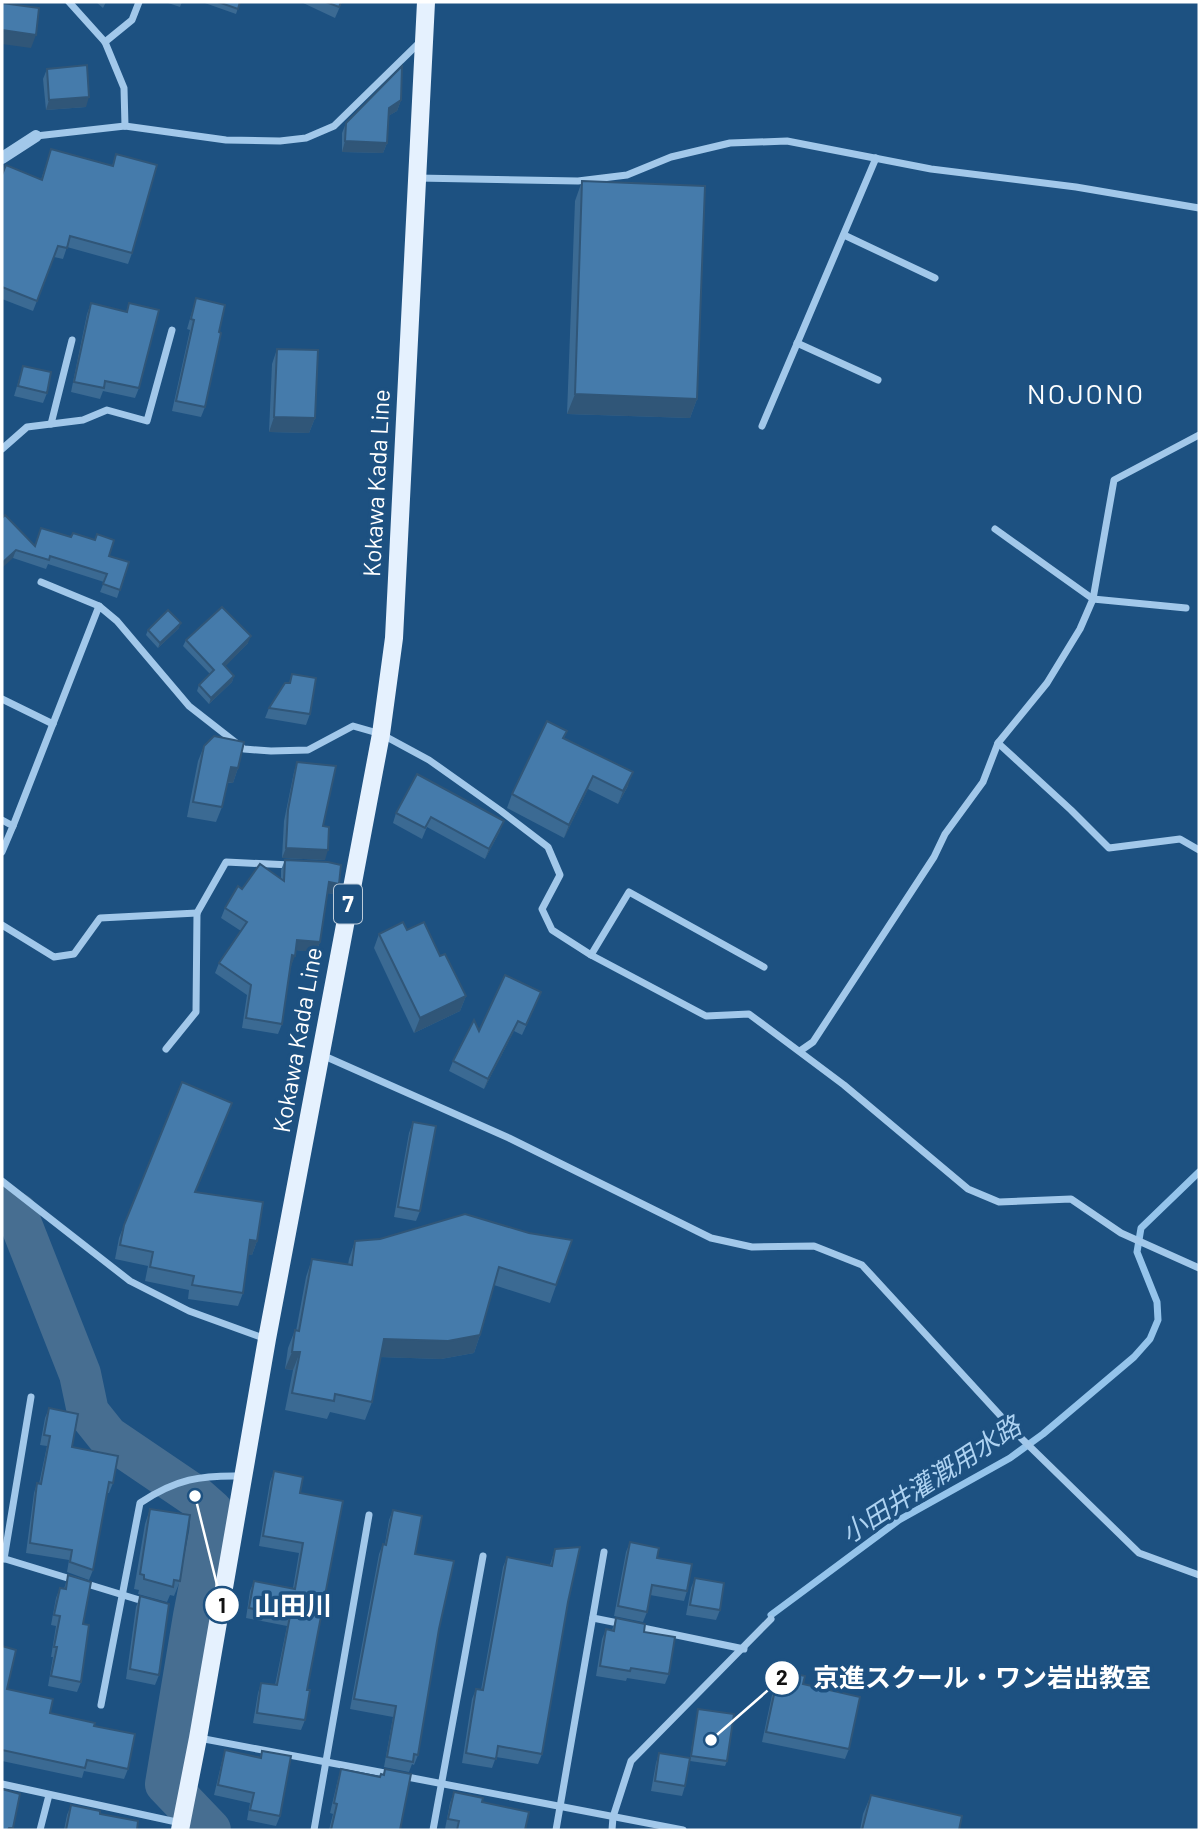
<svg xmlns="http://www.w3.org/2000/svg" width="1201" height="1832" font-family="Barlow,'Noto Sans JP',sans-serif">
<style>
.lines{fill:none;stroke-linecap:round;stroke-linejoin:round}
.stream{stroke:#95c4eb;stroke-width:7}
.river{stroke:#476e91;stroke-width:42}
.minor{stroke:#a2c8ea;stroke-width:7}
.tertiary{stroke:#a2c8ea;stroke-width:12}
.primary{stroke:#e5f1fe;stroke-width:18}
.wall{fill:#3b6a93}
.shaded-wall{fill:#305678}
.building{fill:#457bab;stroke:#305678;stroke-width:2}
.labels{text-anchor:middle;stroke-width:7;stroke-linejoin:round;paint-order:stroke}
.shield{fill:#1d5181;stroke:#bbcbd9;stroke-width:2}
.shield-label{font-size:23px;font-weight:bold;fill:#fff}
.street-label{font-size:24px;fill:#fff;stroke:#1d5181}
.water-label{font-size:26px;font-style:italic;fill:#add2f1;stroke:#1d5181}
.quarter-label{font-size:28px;letter-spacing:2px;fill:#fff;stroke:#1d5181}
.leader{fill:none;stroke:#fff;stroke-width:2.5}
.callout-dot{fill:#fff;stroke:#1d5181;stroke-width:2.5}
.mark-label{font-size:21px;text-anchor:middle;font-weight:bold;fill:#111}
.callout-label{font-size:26px;text-anchor:middle;font-weight:bold;fill:#fff;stroke:#1d5181;stroke-width:7;stroke-linejoin:round;paint-order:stroke}
</style>
<rect width="100%" height="100%" fill="#1d5181"/>
<g class="lines">
<!-- stream -->
<polyline class="stream" points="771,1615 899,1520 1010,1458 1043,1434 1134,1357 1150,1339 1158,1320 1157,1302 1137,1252 1141,1228 1199,1172"/>
<!-- river -->
<polyline class="river" points="2,1205 17,1214 80,1374 88,1412 108,1437 195,1496 212,1511 210,1533 194,1616 166,1784 210,1830"/>
<!-- minor -->
<g class="minor">
<polyline points="69,2 105,42 124,88 125,126"/>
<polyline points="105,42 132,20 139,2"/>
<polyline points="36,136 125,126 226,140 280,141 306,138 334,126 421,41"/>
<polyline points="417,178 578,181 627,175 671,157 730,143 787,141 931,169 1076,187 1199,208"/>
<polyline points="844,235 935,278"/>
<polyline points="797,343 878,380"/>
<polyline points="51,424 72,340"/>
<polyline points="762,426 876,158"/>
<polyline points="2,449 27,427 83,420 107,410 147,421 172,330"/>
<polyline points="995,529 1093,599 1186,608"/>
<polyline points="41,582 99,606"/>
<polyline points="2,699 53,724"/>
<polyline points="998,743 1071,810 1109,848 1180,839 1199,850"/>
<polyline points="2,820 13,826 2,852"/>
<polyline points="13,826 99,606 117,621 189,706 244,749 271,751 308,750 353,726 381,734 429,760 501,811 548,847 560,875 542,909 552,930 591,955 706,1016 749,1014 844,1085 968,1189 999,1202 1071,1199 1121,1233 1199,1268"/>
<polyline points="2,925 54,957 74,954 100,918 197,913"/>
<polyline points="591,955 629,892 764,967"/>
<polyline points="166,1049 196,1012 197,913 226,862 291,865"/>
<polyline points="800,1051 813,1042 934,857 945,834 983,782 998,743 1047,683 1080,629 1093,599 1114,480 1199,435"/>
<polyline points="322,1055 509,1138 711,1238 752,1247 814,1246 862,1265 1020,1437 1139,1553 1199,1575"/>
<polyline points="2,1181 130,1281 189,1311 266,1339"/>
<polyline points="2,1558 146,1602"/>
<polyline points="4,1559 31,1397"/>
<polyline points="593,1618 623,1624"/>
<polyline points="638,1627 744,1649"/>
<path d="M101,1705L140,1503C176,1479 200,1475 243,1476"/>
<polyline points="199,1738 390,1774"/>
<polyline points="402,1776 683,1830"/>
<polyline points="2,1784 181,1823"/>
<polyline points="40,1830 49,1795"/>
<polyline points="314,1830 369,1515"/>
<polyline points="433,1830 483,1556"/>
<polyline points="556,1830 604,1552"/>
<polyline points="612,1830 613,1817 631,1761 771,1619"/>
</g>
<!-- tertiary -->
<polyline class="tertiary" points="2,158 36,136"/>
<!-- primary -->
<polyline class="primary" points="180,1830 198,1738 267,1339 381,734 394,638 426,2"/>
</g>
<!-- wall -->
<g class="wall">
<polygon points="96,2 106,2 103,8"/>
<polygon points="165,2 182,2 180,7"/>
<polygon points="202,2 240,2 236,14"/>
<polygon points="301,2 342,2 335,18"/>
<polygon points="47,69 86,107 46,110 43,79"/>
<polygon points="401,100 397,111 388,116 387,143 383,153 342,152 342,133 346,123"/>
<polygon points="51,149 112,166 116,154 132,253 128,264 67,247 63,259 54,257 33,311 2,299 2,175 41,180"/>
<polygon points="582,181 697,399 690,418 567,414 575,201"/>
<polygon points="196,298 219,332 205,407 201,417 172,411 190,330 187,329"/>
<polygon points="91,303 126,312 129,303 139,388 135,398 103,391 100,399 71,392 87,314"/>
<polygon points="277,349 315,418 309,433 269,432 272,364"/>
<polygon points="23,366 47,393 43,403 14,396"/>
<polygon points="2,518 35,546 109,556 129,562 117,598 100,592 104,582 48,564 46,569 13,558"/>
<polygon points="179,628 158,648 146,635 148,630"/>
<polygon points="186,640 248,643 225,666 234,676 232,682 209,704 197,691 199,685 210,674 183,646"/>
<polygon points="292,674 310,714 306,725 265,718 269,708 289,683"/>
<polygon points="567,731 564,738 628,786 618,804 588,789 564,838 507,808 512,794"/>
<polygon points="204,746 238,768 233,783 227,783 222,807 216,822 187,817 198,761"/>
<polygon points="297,762 323,826 325,860 282,858 284,821 294,772"/>
<polygon points="417,774 500,831 485,859 427,827 422,839 393,823 396,813"/>
<polygon points="285,860 335,894 327,893 320,942 316,952 296,950 291,966 290,965 282,1024 278,1034 242,1028 247,995 215,973 219,963 241,931 221,918 225,908 242,889 281,879 281,870"/>
<polygon points="407,930 440,956 466,996 460,1011 414,1033 374,948 379,934"/>
<polygon points="537,1002 522,1035 514,1031 484,1089 449,1071 453,1061 479,1031"/>
<polygon points="232,1103 195,1193 257,1241 252,1255 248,1254 243,1293 238,1306 188,1299 189,1290 145,1281 148,1266 115,1259 119,1238 124,1225"/>
<polygon points="413,1122 420,1211 416,1221 394,1217 409,1133"/>
<polygon points="529,1233 572,1240 550,1303 494,1285 480,1335 474,1353 441,1359 380,1357 372,1402 365,1420 330,1412 327,1419 285,1410 293,1370 285,1369 288,1348 295,1330 296,1331 306,1277 312,1259 348,1265 349,1259 355,1241"/>
<polygon points="49,1408 72,1447 113,1483 109,1493 107,1493 93,1570 89,1580 67,1572 69,1560 26,1553 34,1493 37,1483 39,1484 47,1446 40,1445 45,1418"/>
<polygon points="274,1471 300,1493 307,1690 305,1720 301,1730 253,1723 258,1693 261,1683 275,1685 287,1626 246,1618 250,1591 254,1581 293,1588 299,1553 259,1546 270,1482"/>
<polygon points="150,1509 180,1581 174,1596 170,1595 167,1602 138,1594 139,1590 134,1589 145,1524"/>
<polygon points="393,1510 415,1554 439,1629 418,1755 414,1765 412,1764 409,1772 384,1767 393,1717 350,1709 379,1554 383,1544 385,1544 389,1520"/>
<polygon points="630,1542 657,1558 687,1591 684,1601 650,1595 647,1612 643,1622 614,1616 626,1552"/>
<polygon points="555,1549 568,1602 542,1754 538,1764 496,1757 492,1768 462,1763 472,1699 476,1689 481,1690 503,1567 507,1557 550,1565"/>
<polygon points="68,1575 83,1624 81,1682 77,1692 48,1686 53,1657 51,1657 56,1626 51,1625 56,1598 60,1588 64,1589"/>
<polygon points="695,1578 720,1610 716,1620 686,1615 691,1588"/>
<polygon points="140,1596 159,1675 155,1685 126,1679 136,1607"/>
<polygon points="616,1618 644,1632 669,1674 665,1684 627,1678 626,1681 596,1676 602,1639 606,1629 612,1630"/>
<polygon points="2,1646 7,1689 50,1713 94,1726 128,1769 124,1779 84,1771 82,1778 2,1761"/>
<polygon points="779,1671 803,1684 849,1749 845,1759 762,1742 775,1681"/>
<polygon points="698,1709 727,1761 725,1766 690,1761 685,1786 682,1796 651,1791 656,1763 659,1753 690,1758 697,1714"/>
<polygon points="225,1750 260,1757 262,1751 280,1816 276,1826 247,1820 250,1803 214,1795 222,1761"/>
<polygon points="341,1769 380,1777 383,1774 385,1769 400,1830 329,1830 333,1814 330,1813 338,1779"/>
<polygon points="454,1792 482,1802 525,1830 451,1830 445,1829 450,1803"/>
<polygon points="871,1795 959,1830 860,1830 863,1814"/>
<polygon points="71,1805 100,1814 137,1830 64,1830 67,1815"/>
</g>
<!-- shaded-wall -->
<g class="shaded-wall">
<polygon points="2,30 36,35 31,48 2,44"/>
<polygon points="89,97 86,107 46,110 49,100"/>
<polygon points="401,100 397,111 385,118 389,108"/>
<polygon points="345,141 387,143 383,153 342,152"/>
<polygon points="575,394 697,399 690,418 567,414"/>
<polygon points="274,417 315,418 309,433 269,432"/>
<polygon points="16,550 13,558 2,568 2,563"/>
<polygon points="181,623 179,628 158,648 160,643"/>
<polygon points="251,636 248,643 221,671 223,664"/>
<polygon points="234,676 232,682 209,704 211,698"/>
<polygon points="231,767 238,768 233,783 225,782"/>
<polygon points="633,772 628,786 618,804 623,791"/>
<polygon points="593,776 588,789 564,838 569,825"/>
<polygon points="504,821 500,831 485,859 489,849"/>
<polygon points="286,848 328,850 325,860 282,858"/>
<polygon points="329,882 339,884 335,894 325,893"/>
<polygon points="297,940 320,942 316,952 293,950"/>
<polygon points="292,955 295,956 291,966 288,965"/>
<polygon points="466,996 460,1011 414,1033 420,1018"/>
<polygon points="518,1021 514,1031 484,1089 488,1079"/>
<polygon points="250,1240 257,1241 252,1255 246,1254"/>
<polygon points="480,1335 474,1353 441,1359 377,1357 384,1339"/>
<polygon points="292,1352 300,1352 293,1370 285,1369"/>
</g>
<!-- building -->
<g class="building">
<polygon points="218,2 240,2 238,9"/>
<polygon points="326,2 341,2 339,7"/>
<polygon points="2,3 39,8 36,35 2,30"/>
<polygon points="87,65 89,97 49,100 47,69"/>
<polygon points="402,66 401,100 389,108 387,143 345,141 346,123"/>
<polygon points="51,149 113,166 116,154 157,165 132,253 70,236 67,248 58,246 37,301 2,287 2,175 6,165 42,180"/>
<polygon points="582,181 705,186 697,399 575,394"/>
<polygon points="196,298 225,305 219,332 221,333 205,407 176,401 194,320 191,319"/>
<polygon points="91,303 127,312 129,303 159,310 139,388 105,381 104,388 74,382"/>
<polygon points="277,349 318,350 315,418 274,417"/>
<polygon points="23,366 51,372 47,393 18,386"/>
<polygon points="5,515 35,546 41,528 71,537 73,533 95,540 97,534 114,540 109,556 129,562 120,590 103,584 107,574 50,556 49,560 16,550 2,563 2,518"/>
<polygon points="222,607 251,636 223,664 234,676 211,698 199,685 214,670 186,640"/>
<polygon points="168,610 181,623 160,643 148,630"/>
<polygon points="292,674 316,678 310,714 269,708 285,683 290,683"/>
<polygon points="547,721 567,731 563,738 633,772 623,791 593,776 569,825 512,794"/>
<polygon points="214,736 244,742 238,768 231,767 222,807 193,802 204,746"/>
<polygon points="297,762 336,766 323,826 329,827 328,850 286,848 288,810"/>
<polygon points="417,774 504,821 489,849 431,817 425,828 396,813"/>
<polygon points="285,860 328,862 341,865 339,884 329,882 320,942 297,940 295,956 292,955 282,1024 246,1018 251,985 219,963 247,922 225,908 238,886 242,889 260,864 284,881"/>
<polygon points="403,922 407,930 424,922 440,956 445,954 466,996 420,1018 379,934"/>
<polygon points="505,975 541,992 526,1025 518,1021 488,1079 453,1061 474,1020 479,1031"/>
<polygon points="182,1082 232,1103 195,1192 263,1202 257,1241 250,1240 243,1293 192,1285 194,1276 150,1267 153,1252 120,1245 124,1225"/>
<polygon points="413,1122 436,1126 420,1211 398,1207"/>
<polygon points="465,1214 529,1233 572,1240 556,1285 499,1267 480,1335 448,1341 384,1339 372,1402 335,1394 334,1401 292,1393 300,1352 292,1352 295,1330 299,1331 312,1259 352,1265 355,1241 380,1239"/>
<polygon points="49,1408 78,1414 72,1447 118,1456 113,1483 109,1482 93,1570 70,1562 72,1550 30,1543 37,1483 41,1484 50,1436 44,1435"/>
<polygon points="274,1471 303,1477 300,1493 343,1501 307,1690 310,1690 305,1720 257,1713 261,1683 277,1685 290,1616 249,1608 254,1581 295,1589 303,1543 263,1536"/>
<polygon points="150,1509 190,1515 180,1581 174,1580 173,1587 144,1579 144,1575 140,1574"/>
<polygon points="393,1510 422,1516 415,1554 454,1561 439,1629 418,1755 414,1754 413,1762 387,1757 396,1706 354,1699 383,1544 386,1545"/>
<polygon points="630,1542 659,1548 657,1558 692,1564 687,1591 652,1585 647,1612 618,1606"/>
<polygon points="580,1547 568,1602 542,1754 498,1746 496,1759 466,1753 476,1689 483,1690 507,1557 552,1566 555,1549"/>
<polygon points="68,1575 91,1582 83,1624 89,1625 81,1682 51,1676 57,1647 54,1647 60,1616 54,1615 60,1588 66,1589"/>
<polygon points="695,1578 724,1583 720,1610 690,1605"/>
<polygon points="140,1596 169,1604 159,1675 130,1669"/>
<polygon points="616,1618 645,1624 644,1632 675,1637 669,1674 631,1668 630,1671 600,1666 606,1629 614,1631"/>
<polygon points="2,1646 16,1650 7,1689 53,1699 50,1713 95,1723 94,1726 135,1734 128,1769 87,1760 85,1768 2,1750"/>
<polygon points="779,1671 805,1676 803,1684 860,1697 849,1749 766,1732"/>
<polygon points="698,1709 734,1714 727,1761 691,1756"/>
<polygon points="225,1750 261,1758 262,1751 291,1756 280,1816 250,1810 254,1793 218,1785"/>
<polygon points="659,1753 690,1758 685,1786 655,1781"/>
<polygon points="341,1769 380,1777 381,1774 384,1775 385,1769 411,1774 400,1830 331,1830 337,1804 334,1803"/>
<polygon points="2,1789 20,1794 13,1828 9,1828 8,1830 2,1830"/>
<polygon points="454,1792 483,1798 482,1802 529,1812 525,1830 457,1830 459,1821 448,1819"/>
<polygon points="871,1795 962,1816 959,1830 862,1830"/>
<polygon points="71,1805 100,1811 100,1814 138,1821 137,1830 66,1830"/>
</g>
<g class="labels">
<!-- shield labels -->
<rect class="shield" x="334" y="884.5" width="28" height="39" rx="5"/>
<g class="shield-label">
<text x="348" y="912">7</text>
</g>
<!-- street labels -->
<g class="street-label">
<text transform="translate(377 483) rotate(-87)" y="8">Kokawa Kada Line</text>
<text transform="translate(298 1040) rotate(-80)" y="8">Kokawa Kada Line</text>
</g>
<!-- water labels -->
<g class="water-label">
<text transform="translate(931 1480) rotate(-33)" y="9">小田井灌漑用水路</text>
</g>
<!-- quarter labels -->
<g class="quarter-label">
<text x="1086" y="404">NOJONO</text>
</g>
</g>
<!-- callouts -->
<path class="leader" d="M195 1496L222 1605M711 1740L782 1678"/>
<g class="callout-dot">
<circle cx="195" cy="1496" r="7"/>
<circle cx="711" cy="1740" r="7"/>
<circle cx="222" cy="1605" r="18"/>
<circle cx="782" cy="1678" r="18"/>
</g>
<g class="mark-label">
<text x="222" y="1613">1</text>
<text x="782" y="1685">2</text>
</g>
<g class="callout-label">
<text x="293" y="1615">山田川</text>
<text x="982" y="1687">京進スクール・ワン岩出教室</text>
</g>
<!-- border -->
<rect width="1201" height="1832" fill="none" stroke="#ffffff" stroke-width="7"/>
</svg>
